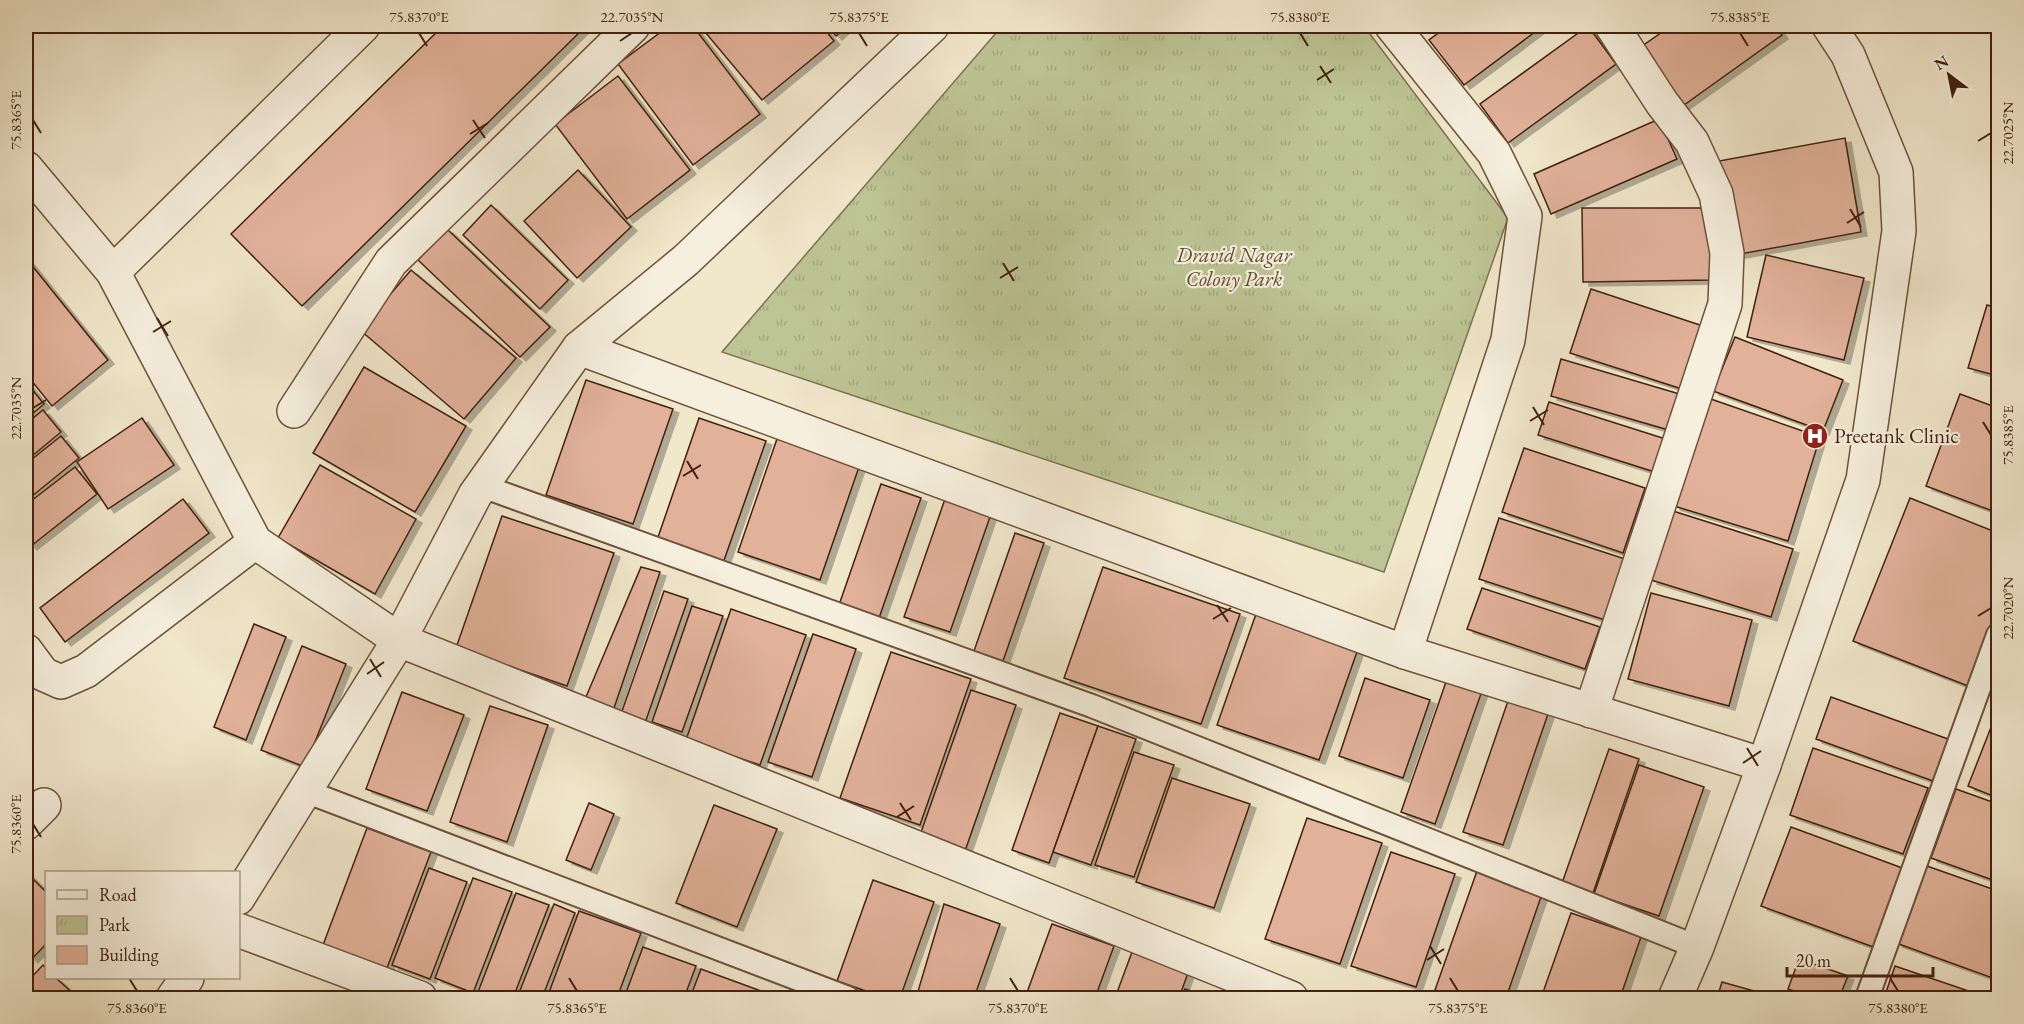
<svg xmlns="http://www.w3.org/2000/svg" width="2024" height="1024" font-family="'EB Garamond',serif">
<style>
.park{fill:url(#park-tufts);stroke:#7f7252;stroke-width:1.5}
.building{fill:#e1b19a;stroke:#41210f;stroke-width:1.5;filter:url(#shadow)}
.lines{fill:none;stroke-linecap:round;stroke-linejoin:round}
.lane-casing{stroke:#6d523e;stroke-width:26}
.street-casing{stroke:#6d523e;stroke-width:36}
.lane{stroke:#f6efdd;stroke-width:22}
.street{stroke:#f6efdd;stroke-width:33}
.ticks{fill:none;stroke:#41210f;stroke-width:2}
.labels{text-anchor:middle;stroke-width:4.5;stroke-linejoin:round;paint-order:stroke}
.park-label{font-size:21px;font-style:italic;fill:#604a30;stroke:#f6efdd}
.poi-label{font-size:21px;fill:#41210f;stroke:#f6efdd;text-anchor:start}
.neatline{fill:none;stroke:#41210f;stroke-width:2}
.ticks-label{font-size:15px;text-anchor:middle;fill:#41210f}
</style>
<defs>
<pattern id="park-tufts" width="24" height="20" patternUnits="userSpaceOnUse" patternTransform="scale(1.5)"><rect width="24" height="20" fill="#bdc495"/><path d="M3 7l-1-3M5 7V3M7 7l1-3M15 17l-1-3M17 17v-4M19 17l1-3" fill="none" stroke="#a4a87f"/></pattern>
<filter id="shadow"><feDropShadow dx="6" dy="4" stdDeviation="0" flood-color="#0004"/></filter>
</defs>
<rect width="100%" height="100%" fill="#f1e7cb"/>
<filter id="stains"><feTurbulence type="fractalNoise" baseFrequency=".00333" numOctaves="4"/><feColorMatrix values="0 0 0 0 .2 0 0 0 0 .09 0 0 0 0 .02 0 0 0 .5 -.17"/></filter>
<radialGradient id="worn" r=".72"><stop offset=".6" stop-color="#630" stop-opacity="0"/><stop offset="1" stop-color="#630" stop-opacity=".3"/></radialGradient>
<!-- park -->
<polygon class="park" points="1002,26 1364,26 1508,218 1384,572 722,352"/>
<!-- building -->
<g class="building">
<polygon points="443,26 586,26 302,306 231,234"/>
<polygon points="669,26 693,26 760,114 693,165 618,64"/>
<polygon points="700,26 822,26 834,41 762,100"/>
<polygon points="827,26 847,26 836,36"/>
<polygon points="1448,26 1543,26 1464,85 1429,40"/>
<polygon points="1588,26 1616,64 1508,143 1480,104"/>
<polygon points="1671,26 1776,26 1782,35 1677,110 1635,51"/>
<polygon points="618,76 690,170 627,219 555,124"/>
<polygon points="1659,119 1677,159 1551,214 1534,174"/>
<polygon points="1845,138 1861,232 1735,255 1719,161"/>
<polygon points="578,170 631,227 577,278 524,221"/>
<polygon points="491,205 568,280 540,309 463,235"/>
<polygon points="1582,208 1713,208 1713,280 1583,282"/>
<polygon points="447,229 550,327 520,357 418,260"/>
<polygon points="1766,255 1864,278 1844,360 1747,337"/>
<polygon points="26,258 108,360 52,406 26,374"/>
<polygon points="411,270 516,358 464,419 360,330"/>
<polygon points="1591,289 1706,327 1685,390 1570,353"/>
<polygon points="1987,305 1998,308 1998,376 1968,368"/>
<polygon points="1735,337 1843,380 1823,431 1713,391"/>
<polygon points="1561,359 1683,395 1672,431 1551,396"/>
<polygon points="364,367 466,426 415,512 313,453"/>
<polygon points="586,380 673,409 633,524 546,495"/>
<polygon points="26,382 44,404 26,419"/>
<polygon points="1960,394 1998,408 1998,513 1926,486"/>
<polygon points="1708,398 1820,437 1788,541 1674,506"/>
<polygon points="1549,402 1672,441 1661,474 1538,435"/>
<polygon points="43,410 61,432 26,461 26,424"/>
<polygon points="142,418 174,465 108,509 77,462"/>
<polygon points="699,418 766,441 722,566 656,543"/>
<polygon points="61,436 79,458 26,501 26,464"/>
<polygon points="778,436 860,464 820,580 738,552"/>
<polygon points="1524,448 1645,488 1623,553 1502,512"/>
<polygon points="320,465 416,519 375,594 278,538"/>
<polygon points="75,467 97,494 31,546 26,539 26,505"/>
<polygon points="881,484 921,498 879,618 839,605"/>
<polygon points="1910,498 1998,533 1998,609 1968,686 1853,641"/>
<polygon points="183,499 209,533 65,642 40,608"/>
<polygon points="945,499 991,514 950,632 904,617"/>
<polygon points="1673,511 1793,549 1771,617 1651,580"/>
<polygon points="502,516 614,553 567,686 456,648"/>
<polygon points="1499,518 1625,559 1605,620 1479,579"/>
<polygon points="1015,533 1044,543 1003,661 974,651"/>
<polygon points="641,567 660,572 612,714 583,704"/>
<polygon points="1103,567 1240,614 1201,724 1064,678"/>
<polygon points="1482,588 1600,627 1585,669 1467,629"/>
<polygon points="664,591 688,599 645,723 621,714"/>
<polygon points="1651,593 1752,620 1729,706 1628,679"/>
<polygon points="692,606 723,616 682,732 652,722"/>
<polygon points="731,609 806,635 760,765 686,740"/>
<polygon points="1256,614 1358,649 1319,760 1217,725"/>
<polygon points="254,624 286,637 246,740 214,727"/>
<polygon points="813,634 856,649 812,777 768,762"/>
<polygon points="302,646 346,664 305,767 261,750"/>
<polygon points="891,652 971,679 920,825 840,798"/>
<polygon points="1365,678 1430,700 1403,778 1339,756"/>
<polygon points="1447,679 1482,691 1435,824 1401,812"/>
<polygon points="971,690 1016,705 965,851 920,835"/>
<polygon points="402,692 464,715 427,811 366,789"/>
<polygon points="1831,697 1948,739 1933,781 1816,739"/>
<polygon points="1508,701 1548,714 1503,845 1463,832"/>
<polygon points="490,706 548,725 507,842 450,822"/>
<polygon points="1997,712 1998,713 1998,798 1968,786"/>
<polygon points="1060,713 1098,726 1049,863 1012,850"/>
<polygon points="1098,726 1136,739 1091,865 1053,852"/>
<polygon points="1813,748 1928,788 1903,854 1790,815"/>
<polygon points="1609,749 1639,759 1592,896 1561,886"/>
<polygon points="1134,752 1174,765 1134,877 1095,865"/>
<polygon points="1639,765 1704,787 1659,916 1594,894"/>
<polygon points="1172,778 1250,804 1214,908 1136,882"/>
<polygon points="1956,789 1998,804 1998,882 1931,858"/>
<polygon points="589,803 614,814 591,870 566,860"/>
<polygon points="714,805 777,829 737,927 676,903"/>
<polygon points="1307,818 1382,843 1340,964 1265,939"/>
<polygon points="1791,827 1905,869 1876,948 1761,906"/>
<polygon points="367,828 431,852 387,968 323,945"/>
<polygon points="1391,852 1455,874 1416,987 1351,966"/>
<polygon points="1924,865 1998,891 1998,980 1896,943"/>
<polygon points="429,868 467,882 430,979 392,965"/>
<polygon points="1477,871 1542,894 1506,998 1458,998 1435,990"/>
<polygon points="26,872 46,892 46,944 32,959 26,952"/>
<polygon points="473,878 512,892 473,993 435,978"/>
<polygon points="873,880 934,902 900,998 886,998 837,981"/>
<polygon points="516,893 549,905 513,998 494,998 478,992"/>
<polygon points="554,904 575,913 542,998 517,998"/>
<polygon points="944,904 1000,924 974,998 916,998"/>
<polygon points="579,911 641,933 617,998 547,998"/>
<polygon points="1571,913 1641,937 1620,998 1541,998"/>
<polygon points="1052,924 1114,946 1095,998 1025,998"/>
<polygon points="643,947 696,966 684,998 624,998"/>
<polygon points="1132,952 1188,973 1179,998 1115,998"/>
<polygon points="1799,959 1848,976 1839,998 1813,998 1788,989"/>
<polygon points="43,965 46,968 46,978 56,978 78,998 26,998 26,983"/>
<polygon points="1895,966 1989,998 1884,998"/>
<polygon points="701,969 761,991 758,998 690,998"/>
<polygon points="1722,982 1779,998 1717,998"/>
<polygon points="1185,989 1213,998 1182,998"/>
</g>
<g class="lines">
<!-- lane casing -->
<g class="lane-casing">
<g id="lane">
<polyline points="482,486 1092,706 1697,947"/>
<polyline points="305,791 848,998"/>
<polyline points="1867,998 1998,635"/>
</g>
</g>
<!-- street casing -->
<g class="street-casing">
<g id="street">
<polyline points="1392,26 1494,153 1525,216 1508,340 1405,652"/>
<polyline points="26,168 113,272 255,542 399,640 1291,998"/>
<polyline points="113,272 363,26"/>
<polyline points="579,348 1405,652 1764,765"/>
<polyline points="294,411 391,262 633,26"/>
<polyline points="26,651 43,674 61,682 86,671 255,542"/>
<polyline points="1591,711 1725,304 1727,253 1716,194 1692,142 1662,103 1612,26"/>
<polyline points="26,823 44,805"/>
<polyline points="238,898 399,640 475,495 579,348 686,260 932,26"/>
<polyline points="238,930 420,998"/>
<polyline points="173,998 187,978"/>
<polyline points="1675,998 1697,947 1764,765 1863,480 1899,231 1896,172 1848,55 1829,26"/>
</g>
</g>
<!-- lane -->
<use href="#lane" class="lane"/>
<!-- street -->
<use href="#street" class="street"/>
</g>
<!-- ticks -->
<path class="ticks" d="M419,33L427,46M859,33L867,46M1300,33L1308,46M1740,33L1748,46M620,41L632,33M1320,66L1331,83M1317,80L1334,69M33,120L41,133M473,120L485,138M470,134L488,123M1978,141L1991,133M1850,209L1861,227M1847,223L1864,212M1003,263L1014,281M1000,278L1018,267M157,318L168,336M153,332L171,321M1533,407L1544,425M33,408L46,400M1530,421L1548,410M1983,422L1991,435M687,461L698,479M683,476L701,465M1217,605L1228,622M1978,616L1991,608M1213,619L1231,608M370,659L381,677M367,674L384,662M1747,748L1758,766M1743,763L1761,751M900,803L911,820M897,817L914,806M33,824L41,837M1430,946L1441,964M1427,960L1444,949M129,978L137,991M569,978L577,991M1010,978L1018,991M1450,978L1458,991M1890,978L1898,991"/>
<!-- icons -->
<defs>
<g id="hospital-disc" transform="scale(1.35)"><circle r="9.5" fill="#8f2418" stroke="#f6efdd"/><path d="M-5-5h3v3.5h4V-5h3V5h-3V1.5h-4V5h-3Z" fill="#fff"/></g>
</defs>
<g fill-rule="evenodd">
<use href="#hospital-disc" x="1815" y="436"/>
</g>
<g class="labels">
<!-- park labels -->
<g class="park-label">
<text x="1234" y="262">Dravid Nagar<tspan x="1234" dy="24">Colony Park</tspan></text>
</g>
<!-- poi labels -->
<g class="poi-label">
<text x="1834" y="443">Preetank Clinic</text>
</g>
</g>
<!-- margin -->
<rect width="2024" height="1024" fill="none" stroke="#f1e7cb" stroke-width="66"/>
<!-- legend -->
<rect x="45" y="871" width="195" height="108" fill="#f6efdd" stroke="#ae9d8b" stroke-width="1.5"/>
<rect x="57" y="890" width="30" height="9" fill="#f6efdd" stroke="#ae9d8b" stroke-width="1.5"/>
<text x="99" y="901" font-size="18" fill="#41210f">Road</text>
<rect x="57" y="916" width="30" height="18" fill="url(#park-tufts)" stroke="#ae9d8b" stroke-width="1.5"/>
<text x="99" y="931" font-size="18" fill="#41210f">Park</text>
<rect x="57" y="946" width="30" height="18" fill="#e1b19a" stroke="#ae9d8b" stroke-width="1.5"/>
<text x="99" y="961" font-size="18" fill="#41210f">Building</text>
<!-- north arrow -->
<g transform="translate(1949 75) rotate(328)" stroke="#f6efdd" stroke-width="4.5" paint-order="stroke">
<path d="M0-4.5L10 22L0 15L-10 22Z" fill="#41210f"/>
<text y="-9" font-size="16" font-weight="bold" text-anchor="middle" fill="#41210f">N</text>
</g>
<!-- scale -->
<path d="M1787 967v9h146v-9" fill="none" stroke="#41210f" stroke-width="3"/>
<text x="1796" y="967" font-size="18" fill="#41210f" stroke="#f6efdd" stroke-width="4.5" paint-order="stroke">20 m</text>
<rect x="33" y="33" width="1958" height="958" class="neatline"/>
<g class="ticks-label">
<text x="419" y="22">75.8370°E</text>
<text x="632" y="22">22.7035°N</text>
<text x="859" y="22">75.8375°E</text>
<text x="1300" y="22">75.8380°E</text>
<text x="1740" y="22">75.8385°E</text>
<text transform="translate(16 120) rotate(-90)" y="5">75.8365°E</text>
<text transform="translate(2008 133) rotate(-90)" y="5">22.7025°N</text>
<text transform="translate(16 408) rotate(-90)" y="5">22.7035°N</text>
<text transform="translate(2008 435) rotate(-90)" y="5">75.8385°E</text>
<text transform="translate(2008 608) rotate(-90)" y="5">22.7020°N</text>
<text transform="translate(16 824) rotate(-90)" y="5">75.8360°E</text>
<text x="137" y="1013">75.8360°E</text>
<text x="577" y="1013">75.8365°E</text>
<text x="1018" y="1013">75.8370°E</text>
<text x="1458" y="1013">75.8375°E</text>
<text x="1898" y="1013">75.8380°E</text>
</g>
<rect width="100%" height="100%" filter="url(#stains)"/>
<rect width="100%" height="100%" fill="url(#worn)"/>
</svg>
